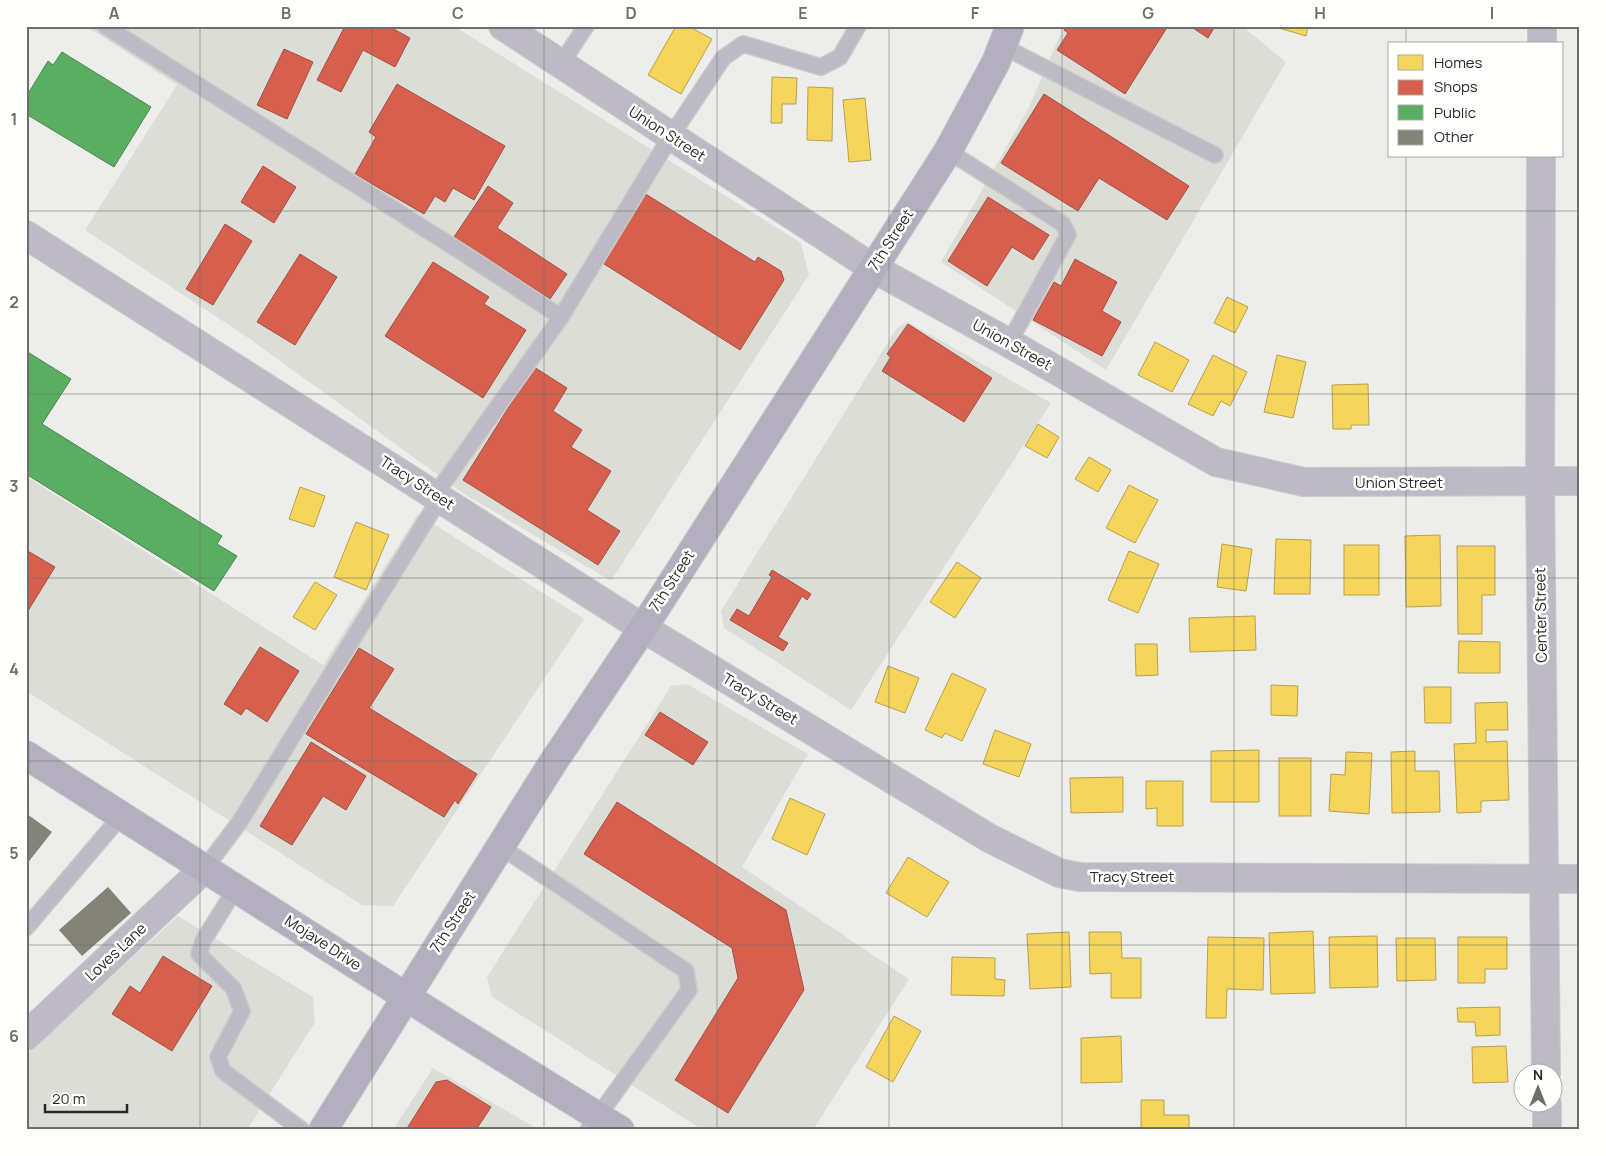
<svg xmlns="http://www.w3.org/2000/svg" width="1606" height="1156" font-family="Manrope,sans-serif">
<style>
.built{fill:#ddddd7}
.homes{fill:#f6d55c;stroke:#b8a14c}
.shops{fill:#d6604d;stroke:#a25042}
.public{fill:#5aae61;stroke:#4b8650}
.building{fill:#838378}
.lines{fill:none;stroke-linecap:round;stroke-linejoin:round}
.lane-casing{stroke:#cacac8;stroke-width:18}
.street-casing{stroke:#cacac8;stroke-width:30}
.secondary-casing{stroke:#cacac8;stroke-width:30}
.lane{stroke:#bdbac6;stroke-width:15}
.street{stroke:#bdbac6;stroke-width:28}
.secondary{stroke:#b3afbf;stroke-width:28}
.grid{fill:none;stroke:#6e6e6c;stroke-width:1;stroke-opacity:0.55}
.labels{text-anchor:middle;stroke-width:5;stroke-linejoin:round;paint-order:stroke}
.street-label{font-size:15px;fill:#292928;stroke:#fffffe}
.neatline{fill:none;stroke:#6e6e6c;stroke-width:2}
.grid-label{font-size:16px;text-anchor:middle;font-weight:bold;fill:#6e6e6c}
</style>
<rect width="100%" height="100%" fill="#ededeb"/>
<!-- built -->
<g class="built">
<polygon points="86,26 454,26 801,243 809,275 611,581 463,493 247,337 85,230 177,85"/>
<polygon points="1064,26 1242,26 1286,62 1106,370 941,262 1029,107"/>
<polygon points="908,322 1051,403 851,710 724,628 721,611 897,328"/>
<polygon points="26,476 323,665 418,514 584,619 393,906 362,905 26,691"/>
<polygon points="687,684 808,754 742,867 909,979 813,1130 703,1130 492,997 487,977 671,686"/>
<polygon points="178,916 313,997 315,1022 247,1130 26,1130 26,1055"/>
<polygon points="433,1068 539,1130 393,1130"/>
</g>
<!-- homes -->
<g class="homes">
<polygon points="676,26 688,26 712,39 681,94 648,75"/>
<polygon points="1272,26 1308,26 1306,36"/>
<polygon points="1425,26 1474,26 1474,28"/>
<polygon points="772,77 797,78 796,104 782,104 782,123 771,123"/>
<polygon points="808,87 833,88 832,141 807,140"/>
<polygon points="865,98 871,160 849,162 843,100"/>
<polygon points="1227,297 1248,307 1235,333 1214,323"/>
<polygon points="1155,342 1189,360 1172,392 1138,375"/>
<polygon points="1213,355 1247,372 1230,406 1221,401 1213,416 1188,404"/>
<polygon points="1277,355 1306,362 1293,418 1264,412"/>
<polygon points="1368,384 1369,425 1351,425 1351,429 1333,429 1332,385"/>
<polygon points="1038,424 1059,437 1047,458 1025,446"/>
<polygon points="1089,457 1111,470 1098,492 1075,479"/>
<polygon points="1129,485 1158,500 1135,543 1106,528"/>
<polygon points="300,487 325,496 314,527 289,519"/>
<polygon points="356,522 389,535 366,590 334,577"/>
<polygon points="1440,535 1441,606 1406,607 1405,536"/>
<polygon points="1276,539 1311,540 1310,594 1274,594"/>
<polygon points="1222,544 1252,549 1246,591 1217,587"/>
<rect x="1344" y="545" width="35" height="50"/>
<polygon points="1457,546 1495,546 1495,595 1482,595 1482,634 1458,634"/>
<polygon points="1129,551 1159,564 1138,613 1108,600"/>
<polygon points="957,562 981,578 955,618 930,602"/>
<polygon points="315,582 337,595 315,630 293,617"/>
<polygon points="1255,616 1256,650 1190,652 1189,618"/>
<polygon points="1459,641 1500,642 1500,673 1458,673"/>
<polygon points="1135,644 1157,644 1158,675 1136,676"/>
<polygon points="888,666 919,678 905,713 875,702"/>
<polygon points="952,673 986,689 962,741 945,733 942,738 925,730"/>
<polygon points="1271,685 1298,686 1297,716 1271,715"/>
<polygon points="1424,687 1451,687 1451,723 1425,723"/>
<polygon points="1507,702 1508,730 1486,730 1486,742 1507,741 1509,800 1481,801 1481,812 1457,813 1454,744 1476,743 1475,703"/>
<polygon points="995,730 1031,744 1019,777 983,764"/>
<polygon points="1259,750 1259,802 1211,802 1211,751"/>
<polygon points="1415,751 1415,771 1439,771 1440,812 1392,813 1391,752"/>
<polygon points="1346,752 1372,753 1369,814 1329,811 1331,774 1345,775"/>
<rect x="1279" y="758" width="32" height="58"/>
<polygon points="1123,777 1123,812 1071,813 1070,778"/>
<polygon points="1146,781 1183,781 1183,826 1157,826 1157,808 1146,809"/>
<polygon points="790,798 825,814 807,855 772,839"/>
<polygon points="908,857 949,882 927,917 886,893"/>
<polygon points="1313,931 1315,993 1271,994 1269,933"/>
<polygon points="1069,932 1071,987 1030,989 1027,934"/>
<polygon points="1089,932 1121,932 1122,958 1141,958 1141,998 1111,998 1111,973 1090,974"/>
<polygon points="1377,936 1378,987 1330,988 1329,937"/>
<polygon points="1208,937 1264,938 1263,990 1227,989 1226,1018 1206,1018"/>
<polygon points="1458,937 1507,937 1507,969 1485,969 1485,983 1458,983"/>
<polygon points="1396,938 1435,938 1436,980 1397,981"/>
<polygon points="952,957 995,958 995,979 1005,980 1004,996 951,995"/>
<polygon points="1500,1007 1500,1035 1476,1036 1475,1022 1458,1022 1457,1008"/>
<polygon points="894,1016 921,1031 893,1082 866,1067"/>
<polygon points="1121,1036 1122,1082 1081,1083 1081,1038"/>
<polygon points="1506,1046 1508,1082 1473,1083 1472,1047"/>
<polygon points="1141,1100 1164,1100 1164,1115 1189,1115 1189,1130 1141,1130"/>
</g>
<!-- shops -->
<g class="shops">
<polygon points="345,26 388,26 410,38 395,67 363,50 341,92 317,80"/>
<polygon points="1066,26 1168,26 1125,94 1057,50 1068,33 1064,30"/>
<polygon points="1190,26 1215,26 1208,38"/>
<polygon points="284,49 313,62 287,119 257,105"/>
<polygon points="397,84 505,146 474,200 453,188 445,202 435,196 424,214 355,174 376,137 369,132"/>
<polygon points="1044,94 1189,186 1167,220 1099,178 1078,211 1001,163"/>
<polygon points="263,166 296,187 274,223 241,202"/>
<polygon points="488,186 513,203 497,228 567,274 550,299 454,237"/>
<polygon points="644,193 755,262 758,257 781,271 784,280 740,350 601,262"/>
<polygon points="988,197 1049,235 1033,260 1012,247 987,286 948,261"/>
<polygon points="225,224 252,241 213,305 186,289"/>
<polygon points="300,254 337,277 295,345 257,322"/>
<polygon points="1075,259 1117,282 1102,311 1121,322 1102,356 1033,320 1054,282 1061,286"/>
<polygon points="433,262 489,297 484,304 526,330 483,398 385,336"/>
<polygon points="908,324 992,378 964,422 882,371 891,357 887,354"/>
<polygon points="534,367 567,388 553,411 582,430 571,447 611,471 587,510 620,531 598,565 463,480"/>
<polygon points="26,550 55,567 26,614"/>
<polygon points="772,570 811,594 807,600 802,596 778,637 788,643 783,651 730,620 737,609 749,616 772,577 769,575"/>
<polygon points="260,647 299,671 267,722 246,708 241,715 224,704"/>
<polygon points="359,648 394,669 369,708 477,774 458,804 455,800 444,817 306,734"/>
<polygon points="660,712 708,742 693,765 645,735"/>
<polygon points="311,742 366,776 346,810 323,796 292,845 260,826"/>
<polygon points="617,802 786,910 804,990 728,1113 675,1080 738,978 732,948 584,854"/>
<polygon points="163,956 212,986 172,1051 112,1014 130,986 140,993"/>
<polygon points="447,1080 491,1107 476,1130 406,1130 436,1082"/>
</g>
<!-- public -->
<g class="public">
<polygon points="62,52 151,107 114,167 26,114 26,97 48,61 53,65"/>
<polygon points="26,351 71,379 42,424 222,536 217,544 237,556 214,591 26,474"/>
</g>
<!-- building -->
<g class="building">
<polygon points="27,814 52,832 26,865 26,815"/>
<polygon points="108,887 131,913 82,956 59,930"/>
</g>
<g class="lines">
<!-- lane casing -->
<g class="lane-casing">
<g id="lane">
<polyline points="105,26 463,253 561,317"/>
<polyline points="1002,46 1215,155"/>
<polyline points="561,64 586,26"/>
<polyline points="948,151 1063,224 1068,235 1009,343"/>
<polyline points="435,495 561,317 671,136 723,58 743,44 821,67 840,57 858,26"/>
<polyline points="501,847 686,971 689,990 588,1130"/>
<polyline points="205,868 239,823 440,498"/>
<polyline points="236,888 203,941 199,954 233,988 242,1011 218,1057 223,1071 302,1130"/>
<polyline points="26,928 122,815"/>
</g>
</g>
<!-- street casing -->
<g class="street-casing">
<g id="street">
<polyline points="503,26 873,268 1009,343 1216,462 1304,482 1580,481"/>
<polyline points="1542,44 1542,26"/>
<polyline points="1541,156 1540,481 1546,1074"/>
<polyline points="26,235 643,628 989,838 1059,873 1080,877 1580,879"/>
<polyline points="26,1036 205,868"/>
<polyline points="1547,1104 1547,1130"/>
</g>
</g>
<!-- secondary casing -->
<g class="secondary-casing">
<g id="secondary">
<polyline points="26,755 452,1026 620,1130"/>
<polyline points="323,1130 552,764 643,628 948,151 996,62 1010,26"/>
</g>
</g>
<!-- lane -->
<use href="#lane" class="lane"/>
<!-- street -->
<use href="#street" class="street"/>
<!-- secondary -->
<use href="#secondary" class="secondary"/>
</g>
<!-- grid -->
<path class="grid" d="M200,26V1130M372,26V1130M544,26V1130M717,26V1130M889,26V1130M1062,26V1130M1234,26V1130M1406,26V44M1406,156V1130M26,211H1580M26,394H1580M26,578H1580M26,761H1580M26,945H1580"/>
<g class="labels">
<!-- street labels -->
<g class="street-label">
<text transform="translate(667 134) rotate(33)" y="5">Union Street</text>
<text transform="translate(891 240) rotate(-57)" y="5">7th Street</text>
<text transform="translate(1012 345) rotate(29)" y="5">Union Street</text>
<text transform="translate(417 483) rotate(33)" y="5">Tracy Street</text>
<text x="1399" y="488">Union Street</text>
<text transform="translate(672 581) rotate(-57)" y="5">7th Street</text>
<text transform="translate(1541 615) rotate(-91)" y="5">Center Street</text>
<text transform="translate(760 699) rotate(31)" y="5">Tracy Street</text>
<text x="1132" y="882">Tracy Street</text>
<text transform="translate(453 922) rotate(-57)" y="5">7th Street</text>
<text transform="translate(323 943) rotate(33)" y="5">Mojave Drive</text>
<text transform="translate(116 952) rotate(-43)" y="5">Loves Lane</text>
</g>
</g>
<!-- border -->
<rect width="1606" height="1156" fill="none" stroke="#fffffe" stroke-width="55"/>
<!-- legend -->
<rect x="1388" y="42" width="175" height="115" fill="#fffffe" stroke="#a9a9a8"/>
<rect x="1398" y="55" width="25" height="15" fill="#f6d55c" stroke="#a9a9a8"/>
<text x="1434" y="68" font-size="15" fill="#292928">Homes</text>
<rect x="1398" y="80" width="25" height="15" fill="#d6604d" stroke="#a9a9a8"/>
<text x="1434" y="92" font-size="15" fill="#292928">Shops</text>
<rect x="1398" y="105" width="25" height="15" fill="#5aae61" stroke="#a9a9a8"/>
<text x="1434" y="118" font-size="15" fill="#292928">Public</text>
<rect x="1398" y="130" width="25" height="15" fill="#838378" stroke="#a9a9a8"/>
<text x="1434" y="142" font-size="15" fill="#292928">Other</text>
<!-- north arrow -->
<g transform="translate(1538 1088)"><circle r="24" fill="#fffffe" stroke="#a9a9a8"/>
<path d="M0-4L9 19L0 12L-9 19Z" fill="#6e6e6c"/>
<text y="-8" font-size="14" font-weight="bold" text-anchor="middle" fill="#292928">N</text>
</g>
<!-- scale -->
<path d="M45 1104v8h82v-8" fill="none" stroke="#292928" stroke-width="2.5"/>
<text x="52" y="1104" font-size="15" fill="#292928" stroke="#fffffe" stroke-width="4" paint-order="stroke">20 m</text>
<rect x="28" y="28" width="1550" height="1100" class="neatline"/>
<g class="grid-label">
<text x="114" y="19">A</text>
<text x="286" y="19">B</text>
<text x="458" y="19">C</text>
<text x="631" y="19">D</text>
<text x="803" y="19">E</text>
<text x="975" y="19">F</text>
<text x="1148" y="19">G</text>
<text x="1320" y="19">H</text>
<text x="1492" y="19">I</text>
<text x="14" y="125">1</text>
<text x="14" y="308">2</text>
<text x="14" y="492">3</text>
<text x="14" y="675">4</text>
<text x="14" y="859">5</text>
<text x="14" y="1042">6</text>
</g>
</svg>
